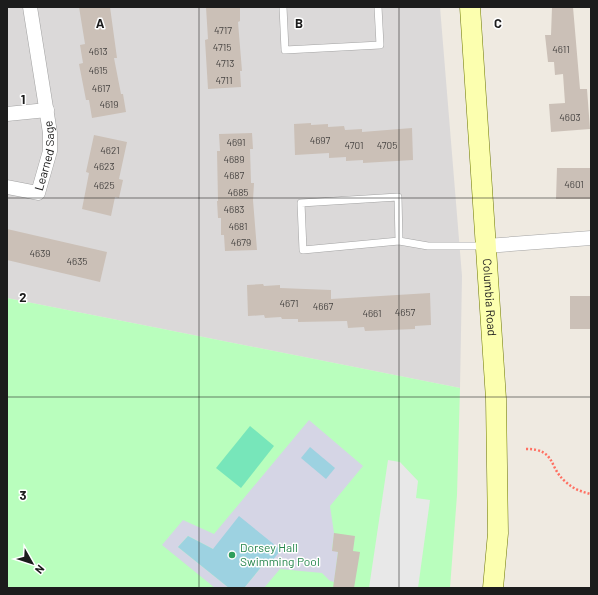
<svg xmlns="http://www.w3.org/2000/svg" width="598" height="595" font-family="Barlow,sans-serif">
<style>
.residential{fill:#dbd9d9}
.park{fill:#b9febd}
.pitch{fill:#77e6ba}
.parking{fill:#e8e8e8}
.plaza{fill:#d5d5e5}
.water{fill:#9dd2e1}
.building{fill:#cbc0b7}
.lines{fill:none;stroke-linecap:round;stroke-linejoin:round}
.lane-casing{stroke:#a3a3a3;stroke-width:8}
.street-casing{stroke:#a3a3a3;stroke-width:15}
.secondary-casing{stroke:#6c7700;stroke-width:21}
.path{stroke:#ff7062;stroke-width:2.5;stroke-dasharray:2 2;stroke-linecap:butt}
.lane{stroke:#fff;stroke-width:7}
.street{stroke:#fff;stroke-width:14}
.secondary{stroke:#fcffaf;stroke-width:20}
.grid{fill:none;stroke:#1c1c1c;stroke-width:1;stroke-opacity:0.55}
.leisure-dot{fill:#2e9e5b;stroke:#fff;stroke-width:1.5}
.labels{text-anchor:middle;stroke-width:3;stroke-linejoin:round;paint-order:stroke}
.number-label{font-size:10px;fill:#484543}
.street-label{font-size:12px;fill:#1c1c1c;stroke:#fff}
.leisure-label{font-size:12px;fill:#27864d;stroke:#fff;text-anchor:start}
.grid-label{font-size:13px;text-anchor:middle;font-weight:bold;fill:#1c1c1c;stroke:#fff;stroke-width:3;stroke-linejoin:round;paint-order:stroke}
</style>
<rect width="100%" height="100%" fill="#efeae1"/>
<!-- residential -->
<polygon class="residential" points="7,7 440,7 462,276 460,388 7,298"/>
<!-- park -->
<polygon class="park" points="7,298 460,388 457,495 450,588 7,588"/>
<!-- pitch -->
<polygon class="pitch" points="250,426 274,446 241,488 216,468"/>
<!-- parking -->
<polygon class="parking" points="388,460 400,462 418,481 416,498 430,500 418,588 369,588"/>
<!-- plaza -->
<polygon class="plaza" points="309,420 363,466 330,506 334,533 332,550 338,552 334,582 330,581 322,573 280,569 264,588 244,588 267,560 281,550 213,549 188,536 178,547 229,588 215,588 162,545 183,520 214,534"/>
<!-- water -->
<g class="water">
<polygon points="310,447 335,468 326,479 301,458"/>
<polygon points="239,516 281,550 271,562 267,560 244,588 229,588 178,547 188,536 213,549"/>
</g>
<!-- building -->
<g class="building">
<polygon points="79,7 110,7 117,58 114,58 121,94 123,94 126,112 92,118 89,100 86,100 79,64 83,63 80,45 85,44"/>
<polygon points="206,7 240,7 240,21 238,22 242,71 240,71 241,87 208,89 205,40 208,39"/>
<polygon points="552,7 573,7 580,89 587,89 590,129 551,132 549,104 565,103 563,74 555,75 554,62 548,62 545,35 551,35"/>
<polygon points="311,123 311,125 328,124 328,127 344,126 345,130 362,129 362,132 412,128 413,160 363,163 363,160 346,161 346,157 329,158 329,153 295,155 294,124"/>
<polygon points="252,133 253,149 250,149 251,183 254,183 253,200 257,250 225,251 224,235 221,235 221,218 218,218 217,201 218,201 217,151 220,151 219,134"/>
<polygon points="94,135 127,142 119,179 123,180 119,198 115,197 111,216 82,209 89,173 86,172"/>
<polygon points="557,168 591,168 591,199 556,199"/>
<polygon points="7,229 107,252 100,282 7,260"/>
<polygon points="263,284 264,286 280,285 280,288 331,290 331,299 430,293 431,325 415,326 415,329 365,331 364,327 348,328 347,321 298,322 298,319 282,319 281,317 265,318 264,315 248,316 247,285"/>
<rect x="570" y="296" width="21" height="33"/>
<polygon points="334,533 355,536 353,551 360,552 354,588 333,588 338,552 332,551"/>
</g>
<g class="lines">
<!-- lane casing -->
<g class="lane-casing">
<g id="lane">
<polyline points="283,7 285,50 380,45 378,7"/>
<polyline points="399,241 303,250 301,203 398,197 399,241 428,246 484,246"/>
</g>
</g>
<!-- street casing -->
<g class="street-casing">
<g id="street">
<polyline points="7,114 47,110"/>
<path id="s1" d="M7,187L38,193L50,151V133L30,7"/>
<polyline points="486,246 591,238"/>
</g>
</g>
<!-- secondary casing -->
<g class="secondary-casing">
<g id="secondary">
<path id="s2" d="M470,7L496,399L498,533L493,588"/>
</g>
</g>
<!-- path -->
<path class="path" d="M526,449C557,449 548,468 566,482C573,489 582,492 591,494"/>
<!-- lane -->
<use href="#lane" class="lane"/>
<!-- street -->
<use href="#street" class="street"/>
<!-- secondary -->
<use href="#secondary" class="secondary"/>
</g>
<!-- grid -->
<path class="grid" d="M199,7V588M399,7V588M7,198H591M7,397H591"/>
<!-- markers -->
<circle class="leisure-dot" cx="232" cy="555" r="4"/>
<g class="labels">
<!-- number labels -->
<g class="number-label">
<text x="223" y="34">4717</text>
<text x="222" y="51">4715</text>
<text x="561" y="53">4611</text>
<text x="98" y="55">4613</text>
<text x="225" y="67">4713</text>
<text x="98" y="74">4615</text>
<text x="224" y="84">4711</text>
<text x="101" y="92">4617</text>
<text x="109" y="108">4619</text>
<text x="570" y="121">4603</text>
<text x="320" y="144">4697</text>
<text x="236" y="146">4691</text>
<text x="354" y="149">4701</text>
<text x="387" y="149">4705</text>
<text x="110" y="154">4621</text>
<text x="234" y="163">4689</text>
<text x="104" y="170">4623</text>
<text x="234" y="179">4687</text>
<text x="574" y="188">4601</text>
<text x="104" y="189">4625</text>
<text x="238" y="196">4685</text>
<text x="234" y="213">4683</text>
<text x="238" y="230">4681</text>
<text x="241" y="246">4679</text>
<text x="40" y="257">4639</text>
<text x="77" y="265">4635</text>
<text x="289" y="307">4671</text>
<text x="323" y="310">4667</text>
<text x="405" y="316">4657</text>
<text x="372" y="317">4661</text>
</g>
<!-- street labels -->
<g class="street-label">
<text dy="4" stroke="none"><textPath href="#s1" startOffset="70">Learned Sage</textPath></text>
<text dy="4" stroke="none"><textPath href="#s2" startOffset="291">Columbia Road</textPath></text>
</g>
<!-- leisure labels -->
<g class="leisure-label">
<text x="240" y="552">Dorsey Hall<tspan x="240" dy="14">Swimming Pool</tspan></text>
</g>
</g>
<g class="grid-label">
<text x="100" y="28">A</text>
<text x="299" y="28">B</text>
<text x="498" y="28">C</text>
<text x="23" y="104">1</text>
<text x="23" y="302">2</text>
<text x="23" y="500">3</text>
</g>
<!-- border -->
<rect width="598" height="595" fill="none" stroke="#1c1c1c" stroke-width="16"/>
<!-- north arrow -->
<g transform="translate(32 563) rotate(129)" stroke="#ffffff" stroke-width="3" paint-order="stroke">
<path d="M0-3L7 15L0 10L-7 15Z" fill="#1c1c1c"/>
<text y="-6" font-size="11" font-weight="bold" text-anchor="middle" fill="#1c1c1c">N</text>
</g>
</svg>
